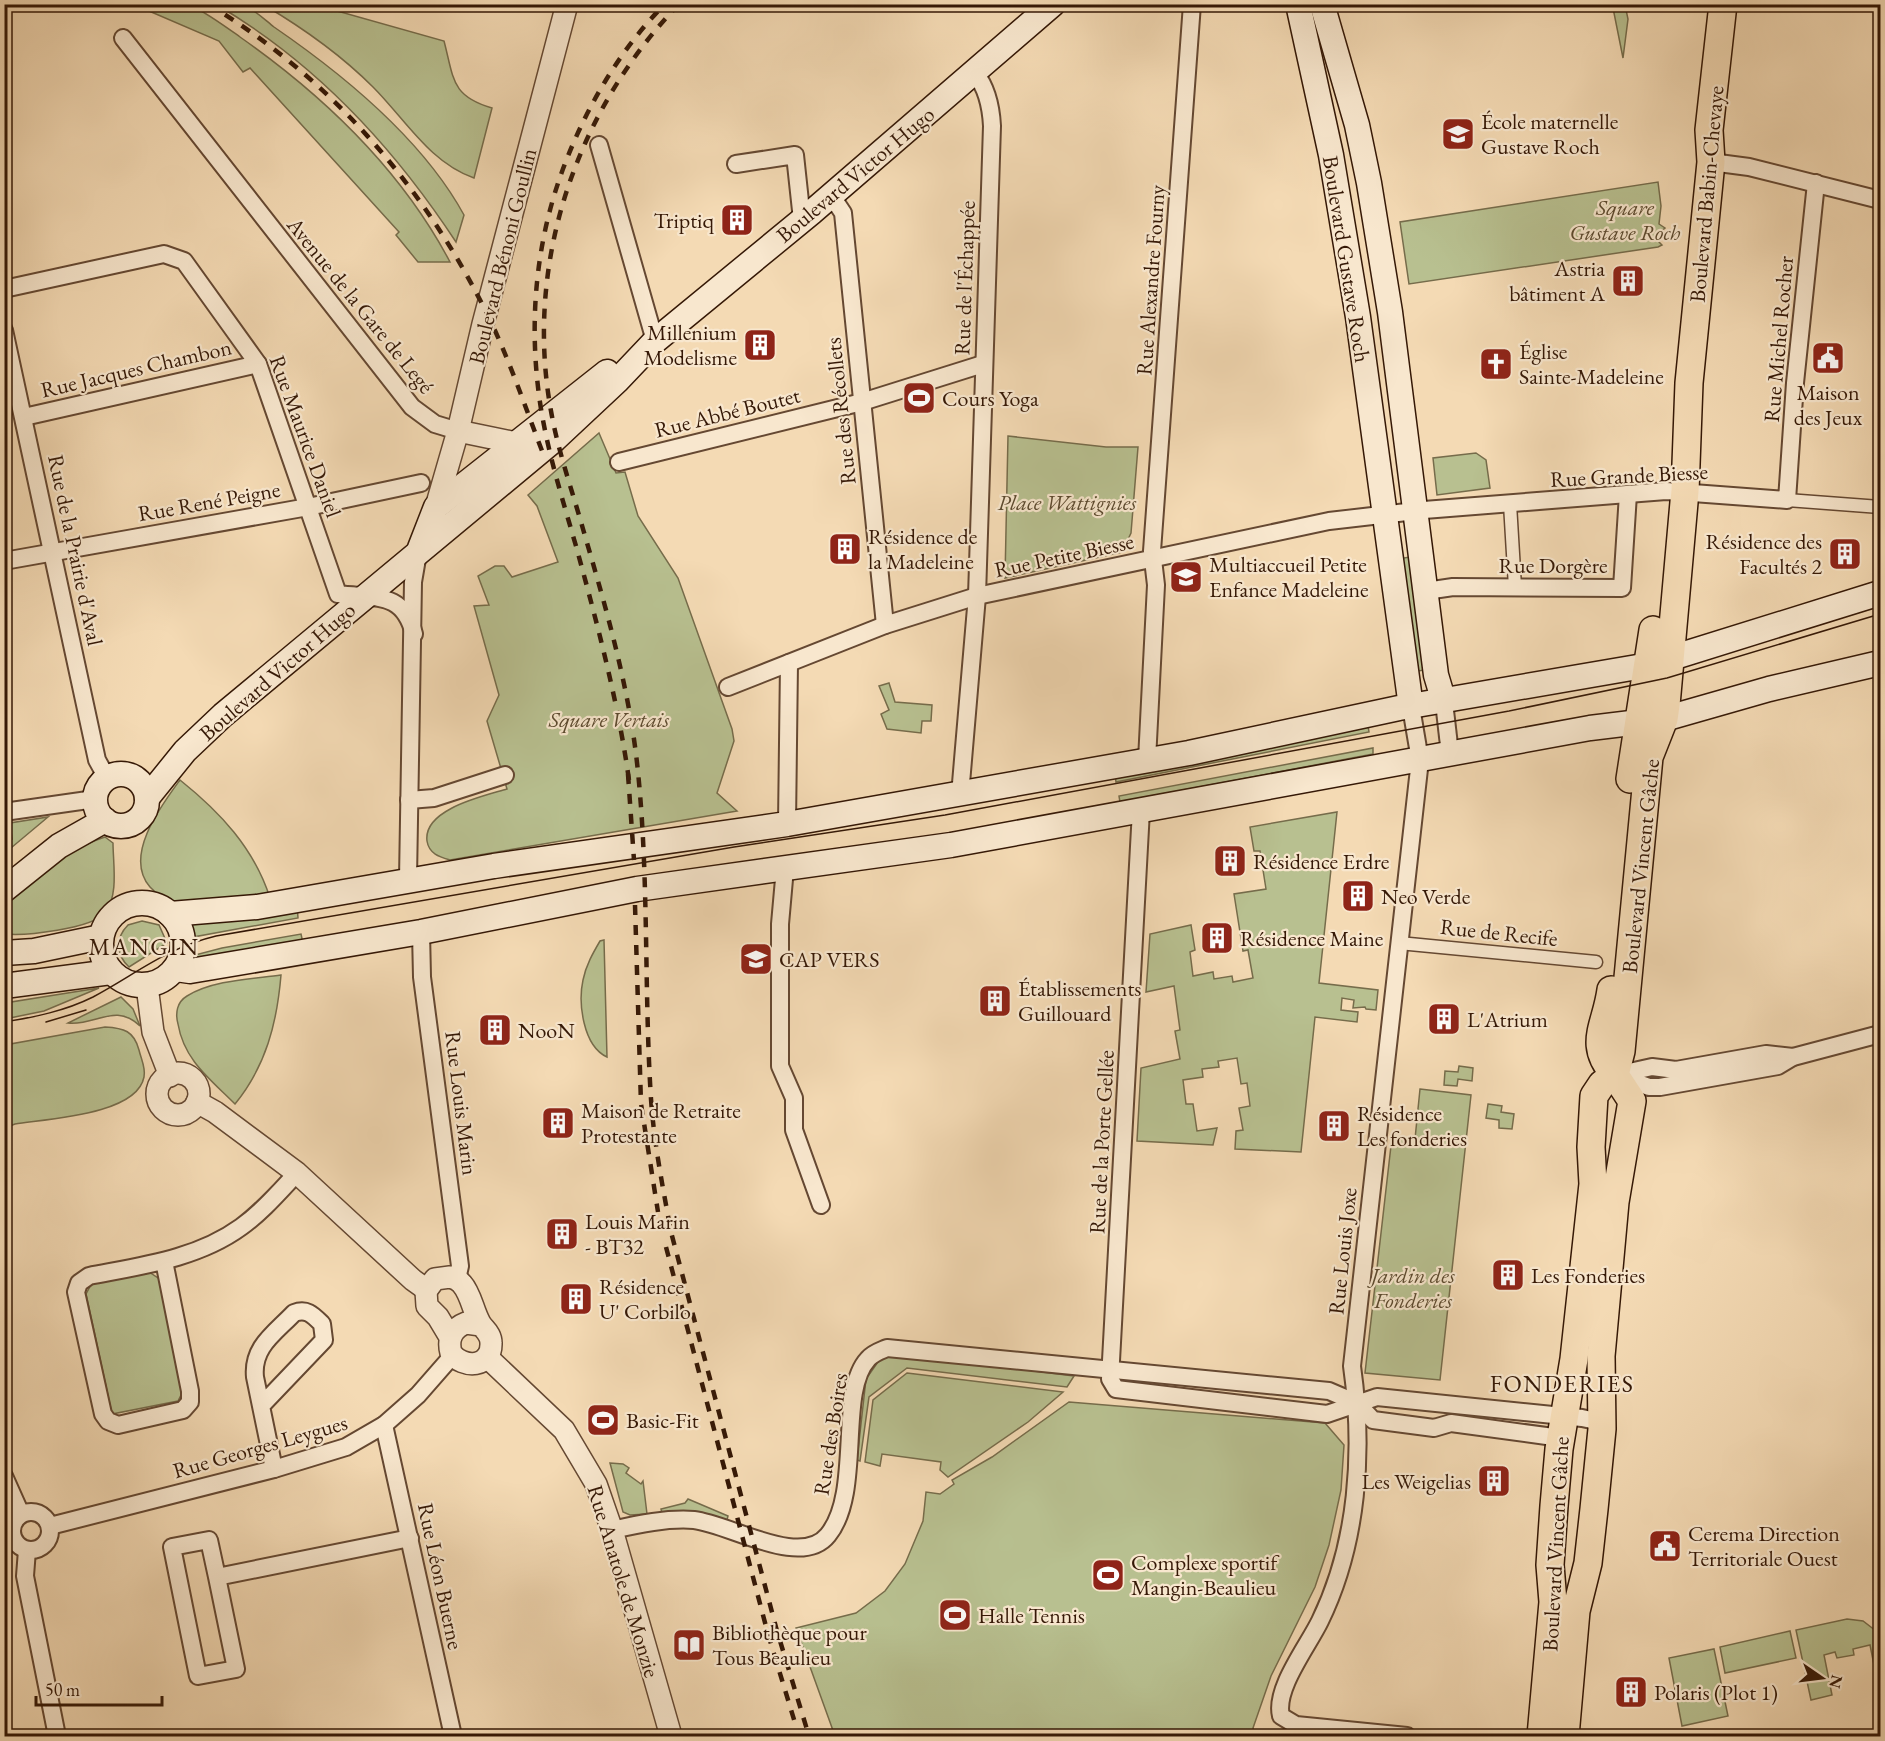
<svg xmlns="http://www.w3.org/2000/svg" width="1885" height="1741" font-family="'EB Garamond',serif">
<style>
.green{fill:#b8c090;stroke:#766c4b;stroke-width:1.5}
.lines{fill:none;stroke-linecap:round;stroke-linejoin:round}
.pedestrian-casing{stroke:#654832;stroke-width:15}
.minor-casing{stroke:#654832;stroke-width:20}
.tertiary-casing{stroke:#654832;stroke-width:24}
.secondary-casing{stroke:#351806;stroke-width:27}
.primary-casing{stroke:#351806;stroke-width:30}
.pedestrian{stroke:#f8e7ce;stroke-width:12}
.minor{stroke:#f8e7ce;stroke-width:16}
.tertiary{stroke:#f8e7ce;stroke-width:21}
.secondary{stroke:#f8e7ce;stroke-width:24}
.primary{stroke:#f4dab4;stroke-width:27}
.tram{stroke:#351806;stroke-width:1.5}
.rail{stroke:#351806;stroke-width:4.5;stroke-dasharray:10 10;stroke-linecap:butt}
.labels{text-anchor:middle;stroke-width:4.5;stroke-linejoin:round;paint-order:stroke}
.poi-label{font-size:22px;fill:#351806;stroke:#f8e7ce;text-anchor:start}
.street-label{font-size:22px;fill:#351806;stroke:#f8e7ce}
.park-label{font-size:22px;font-style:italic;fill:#5c4a2f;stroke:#f8e7ce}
.neighbourhood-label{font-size:24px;letter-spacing:1.5px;fill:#351806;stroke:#f8e7ce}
</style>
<rect width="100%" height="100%" fill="#f4dab4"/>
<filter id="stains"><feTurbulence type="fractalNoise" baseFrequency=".00333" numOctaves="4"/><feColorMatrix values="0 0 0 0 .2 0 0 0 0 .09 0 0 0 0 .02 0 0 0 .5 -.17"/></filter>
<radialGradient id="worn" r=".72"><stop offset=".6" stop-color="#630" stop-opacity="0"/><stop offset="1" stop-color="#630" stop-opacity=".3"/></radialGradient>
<!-- green -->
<g class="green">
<path d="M135,5C151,4 170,1 186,4C201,8 227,28 240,37C324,96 402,171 450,262H418L396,235L399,232L250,68L243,72L219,41Z"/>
<path d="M217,5C224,4 232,3 240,4C251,6 265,20 274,27C344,75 423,140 464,215L456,242C393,146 316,63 217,5Z"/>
<path d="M264,5H316L444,41C454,79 451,96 492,108L474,178C430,163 405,119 373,87C341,55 303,28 264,5Z"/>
<polygon points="1625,5 1628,19 1623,58 1613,8"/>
<polygon points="1658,182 1661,206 1659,224 1665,228 1659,233 1658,241 1662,245 1658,247 1409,284 1400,222"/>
<path d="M599,433L616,473L625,472L638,516L678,578L732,729L734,741L717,793L737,811L450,860C440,857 429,854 427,841C423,809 484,796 507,789L487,721L499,695L474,606L489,605L478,576L495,566H504L512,577L558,562L537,506L528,495Z"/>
<polygon points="1008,436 1106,447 1138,447 1131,533 1122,552 1005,578"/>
<polygon points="1476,453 1486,460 1490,488 1437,495 1433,458"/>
<polygon points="1415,556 1430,669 1413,672 1398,559"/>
<polygon points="889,683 895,702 932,705 931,721 922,721 921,733 887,729 881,714 889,710 879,686"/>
<polygon points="1368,726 1369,732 1116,782 1115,775"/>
<polygon points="1373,748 1373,754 1120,802 1119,796"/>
<path d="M180,780C220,812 254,848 270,898C241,899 207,906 178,902C167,901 158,896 150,887C123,856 161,806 180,780Z"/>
<polygon points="1337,812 1319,983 1378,990 1376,1010 1366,1009 1365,1007 1353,1008 1354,1000 1342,998 1341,1010 1358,1012 1357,1022 1315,1017 1301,1152 1235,1149 1236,1131 1243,1130 1239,1108 1250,1106 1247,1083 1241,1084 1237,1058 1218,1061 1219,1067 1202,1069 1203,1077 1183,1080 1186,1104 1193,1104 1197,1131 1217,1128 1213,1145 1137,1141 1141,1068 1180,1059 1175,1031 1180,1030 1174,986 1146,992 1150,934 1191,925 1195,950 1190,952 1193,976 1213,972 1214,979 1232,976 1233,982 1253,978 1248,950 1243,951 1234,894 1266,889 1260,851 1254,851 1250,827"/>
<polygon points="48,817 5,853 5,840 12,839 10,823"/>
<path d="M105,837L113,843C113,864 119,895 105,913C91,929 25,936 5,934C5,926 2,913 6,906C19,881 79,845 105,837Z"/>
<polygon points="297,905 298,918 193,937 191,923"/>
<path d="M142,921L159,925L167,943L129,967C116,955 115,938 128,925Z"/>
<polygon points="301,934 304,948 196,965 195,955 222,948"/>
<path d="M604,940L607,1057C583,1046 578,1003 583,980C586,965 593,953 600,941Z"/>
<path d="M281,975C277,1023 266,1066 235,1104C210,1079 184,1060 178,1024C175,1013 177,1002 187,996C213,980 252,979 281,975Z"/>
<polygon points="99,988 44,1011 5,1019 5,1003"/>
<path d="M121,997L133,1009L140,1026C115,1002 96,1026 68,1023Z"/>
<path d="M105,1027C124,1028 134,1031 139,1050C141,1059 146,1068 144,1077C137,1115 46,1119 15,1124L5,1128V1045Z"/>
<polygon points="1459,1066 1473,1068 1472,1081 1458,1079 1457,1086 1444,1085 1445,1071 1458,1072"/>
<polygon points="1420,1089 1471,1095 1440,1380 1365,1373 1392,1137 1415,1139"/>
<polygon points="1488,1104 1502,1106 1501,1112 1514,1114 1512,1129 1499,1128 1499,1120 1486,1118"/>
<polygon points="146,1270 161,1280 184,1389 178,1401 112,1414 86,1294 93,1281"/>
<polygon points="897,1354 1074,1376 1067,1387 907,1368 869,1397 860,1461 857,1460 866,1379 880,1359"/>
<polygon points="907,1373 1063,1392 1028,1422 948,1477 940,1470 941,1462 882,1454 880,1466 865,1462 873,1400"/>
<polygon points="1069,1402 1325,1423 1344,1445 1341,1490 1329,1545 1315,1587 1271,1676 1253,1728 1255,1736 835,1736 796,1628 856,1613 885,1591 905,1564 923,1521 926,1492 940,1494 954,1484 952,1480 992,1457"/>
<polygon points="610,1463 623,1464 629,1468 626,1473 641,1484 643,1481 647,1514 630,1515 623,1512"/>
<polygon points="688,1499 728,1516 727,1520 707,1514 662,1513 661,1509 685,1503"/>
<polygon points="1847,1619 1863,1621 1880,1634 1880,1684 1878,1685 1870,1645 1853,1649 1854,1655 1837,1658 1835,1652 1824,1655 1832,1695 1811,1700 1796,1630"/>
<polygon points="1790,1631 1796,1658 1725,1673 1720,1647"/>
<polygon points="1714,1649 1728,1716 1682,1726 1669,1658"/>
</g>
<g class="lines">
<!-- pedestrian casing -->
<g class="pedestrian-casing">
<g id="pedestrian">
<polyline points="1787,500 1880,507"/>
<polyline points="1510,504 1515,587"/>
<polyline points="1399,943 1596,962"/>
</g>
</g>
<!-- minor casing -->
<g class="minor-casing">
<g id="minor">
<polyline points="123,38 412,407 435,424 458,431"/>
<polyline points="599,145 655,341"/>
<polyline points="1711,162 1749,167 1880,200"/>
<polyline points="736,164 795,155 802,220"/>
<polyline points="831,195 843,213 885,625"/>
<path d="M4,289L164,254L184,261L258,364L338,594C374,599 403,590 414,634"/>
<polyline points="4,330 97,760 107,778"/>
<polyline points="24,417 258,364"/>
<polyline points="619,462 862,402 983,364"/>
<polyline points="4,561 308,507 421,483"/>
<polyline points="1426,591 1453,587 1622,588 1628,494"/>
<polyline points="728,687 885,625 977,596 1329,521 1424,510 1666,491 1787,500 1795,383 1816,183"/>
<polyline points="1444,702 1450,754"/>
<polyline points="1147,760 1156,585 1152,551 1192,4"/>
<path d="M960,795L977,596L992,126C991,106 987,88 975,73"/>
<polyline points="409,800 434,798 505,775"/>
<polyline points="1141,810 1110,1379 1116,1389 1327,1414 1377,1397 1582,1418 1601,1422"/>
<polyline points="4,812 95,799"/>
<polyline points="787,824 789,663"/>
<polyline points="785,868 780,924 780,1066 794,1098 794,1130 821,1205"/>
<polyline points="408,879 413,582 418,553"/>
<polyline points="421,932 422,977 460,1266 457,1279"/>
<polyline points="1616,1075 1649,1087 1660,1087 1778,1066 1793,1057 1880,1034"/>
<polyline points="1616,1075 1652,1067 1676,1070 1766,1054 1793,1057"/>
<path d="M164,1261L190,1391V1402L183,1410L118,1425L108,1421L103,1414L76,1292L79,1283L89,1276C140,1266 197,1259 241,1227C262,1212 279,1192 297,1173"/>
<path d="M261,1406L324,1340L322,1324C313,1315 307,1308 294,1313C274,1334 252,1347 255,1377L274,1469"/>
<polyline points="384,1425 453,1736"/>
<polyline points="4,1476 21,1514"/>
<circle cx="31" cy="1531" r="19"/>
<polyline points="50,1526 274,1469 346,1447 384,1425 418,1395 453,1355"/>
<path d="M612,1530C639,1524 667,1518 694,1520C730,1524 801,1569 828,1535C863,1492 837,1392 868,1359C873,1353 880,1351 887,1348L1329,1391L1357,1403L1373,1420L1434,1428L1451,1423L1561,1438"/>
<polyline points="27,1550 25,1576 57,1736"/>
<polyline points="217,1577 236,1669 198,1676 172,1547 209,1540 217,1577 410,1538"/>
<path d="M1407,1736L1296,1725L1281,1716C1274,1689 1308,1646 1320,1621C1358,1543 1364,1451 1352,1366L1420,760L1411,707"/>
</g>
</g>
<!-- tertiary casing -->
<g class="tertiary-casing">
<g id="tertiary">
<polyline points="458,431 516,443"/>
<polyline points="436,507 458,431 483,324 567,4"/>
<polyline points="147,986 153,1032 170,1076"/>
<circle cx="178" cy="1094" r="21"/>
<polyline points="197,1102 215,1112 297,1173 413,1280 427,1290"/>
<path d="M450,1337L438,1317L427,1306L426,1291L435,1279L450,1277C454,1278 459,1280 462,1284C471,1294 473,1311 480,1323C484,1330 491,1333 491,1343C492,1368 463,1369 451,1353C447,1338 453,1328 466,1323L481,1325"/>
<polyline points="487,1357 564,1430 596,1484 612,1530 671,1736"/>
</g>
</g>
<!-- secondary casing -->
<g class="secondary-casing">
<g id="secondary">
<polyline points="1298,4 1331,155 1358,317 1411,707"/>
<polyline points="1322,4 1357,125 1369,183 1390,312 1436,675 1444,702"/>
<polyline points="420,548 436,507 607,372"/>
<circle cx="121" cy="800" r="26"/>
<polyline points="147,798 185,751 223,715 555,439 617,381 655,341 812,212 1053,4"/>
<polyline points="4,890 59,846 105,820"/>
<circle cx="142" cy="944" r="41"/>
<polyline points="170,914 257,907 494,866 787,824 1189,753 1399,708 1649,665 1880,593"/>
<polyline points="4,953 34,951 101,937"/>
<polyline points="176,969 190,971 421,932 637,889 951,845 1590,728 1664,719 1769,689 1880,663"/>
<polyline points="4,986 111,972"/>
</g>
</g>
<!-- primary casing -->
<g class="primary-casing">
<g id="primary">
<polyline points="1630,779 1653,630"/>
<path d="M1541,1736L1553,1602L1550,1565L1554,1506L1559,1449L1574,1359L1593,1184L1591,1147L1594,1096L1602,1084L1615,1075C1587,1044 1606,1027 1611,990"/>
<polyline points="1565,1736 1576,1611 1588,1563 1594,1509 1602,1429 1601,1356 1615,1202 1632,1101 1615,1075 1621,1051 1649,757 1664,719 1666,705 1685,491 1689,383 1711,162 1709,130 1723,4"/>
</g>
</g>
<!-- pedestrian -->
<use href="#pedestrian" class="pedestrian"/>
<!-- minor -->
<use href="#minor" class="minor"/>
<!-- tertiary -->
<use href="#tertiary" class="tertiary"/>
<!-- secondary -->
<use href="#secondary" class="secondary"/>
<!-- primary -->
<use href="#primary" class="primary"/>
<!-- tram -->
<g class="tram">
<path d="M4,1022C35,1017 65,1011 93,997C136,974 166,948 216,936L734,847L945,815L1509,711L1667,678L1880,614"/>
<polyline points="46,1022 86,1010"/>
</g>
<!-- rail -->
<g class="rail">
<path d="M208,4C334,80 429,192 492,324C512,367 527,412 544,456"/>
<path d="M679,4C576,111 524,264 551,411C558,451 572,490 583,529C606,608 630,690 638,772C649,881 644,991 651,1099C654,1144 663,1188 671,1232L777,1631L809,1736"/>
<polyline points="628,774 634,860"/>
<path d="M629,780C618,701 597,623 576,546C561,494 544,441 538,387C529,309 538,230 568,156C590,101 623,46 665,4"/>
<polyline points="635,905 641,1104 658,1212"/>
<polyline points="666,1247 768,1634 799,1736"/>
</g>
</g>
<!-- icons -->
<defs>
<g id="school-square" transform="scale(1.725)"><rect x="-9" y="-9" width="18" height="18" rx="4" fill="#8f2418" stroke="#f8e7ce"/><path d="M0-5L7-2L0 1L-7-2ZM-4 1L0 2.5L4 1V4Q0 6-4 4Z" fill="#fff"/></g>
<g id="building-square" transform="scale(1.725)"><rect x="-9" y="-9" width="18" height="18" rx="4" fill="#8f2418" stroke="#f8e7ce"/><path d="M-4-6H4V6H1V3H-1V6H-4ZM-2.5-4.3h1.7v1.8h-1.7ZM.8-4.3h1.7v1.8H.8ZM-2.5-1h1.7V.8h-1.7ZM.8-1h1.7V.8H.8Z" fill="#fff"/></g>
<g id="civic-square" transform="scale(1.725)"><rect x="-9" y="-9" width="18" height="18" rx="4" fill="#8f2418" stroke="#f8e7ce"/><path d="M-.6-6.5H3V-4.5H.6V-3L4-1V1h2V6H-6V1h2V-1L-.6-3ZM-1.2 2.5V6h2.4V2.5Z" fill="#fff"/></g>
<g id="church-square" transform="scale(1.725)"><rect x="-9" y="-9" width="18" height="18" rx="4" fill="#8f2418" stroke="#f8e7ce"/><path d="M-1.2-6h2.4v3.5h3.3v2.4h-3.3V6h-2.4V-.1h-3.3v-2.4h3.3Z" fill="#fff"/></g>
<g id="stadium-square" transform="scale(1.725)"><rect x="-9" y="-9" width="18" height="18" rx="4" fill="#8f2418" stroke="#f8e7ce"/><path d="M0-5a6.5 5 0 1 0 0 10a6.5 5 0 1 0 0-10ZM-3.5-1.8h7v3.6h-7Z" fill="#fff"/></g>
<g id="university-square" transform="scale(1.725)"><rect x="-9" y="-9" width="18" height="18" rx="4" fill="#8f2418" stroke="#f8e7ce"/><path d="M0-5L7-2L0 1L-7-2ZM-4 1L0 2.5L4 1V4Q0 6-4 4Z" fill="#fff"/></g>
<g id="library-square" transform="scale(1.725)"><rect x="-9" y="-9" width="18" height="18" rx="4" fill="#8f2418" stroke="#f8e7ce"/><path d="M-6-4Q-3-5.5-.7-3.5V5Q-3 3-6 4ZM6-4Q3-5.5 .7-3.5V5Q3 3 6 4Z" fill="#fff"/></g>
</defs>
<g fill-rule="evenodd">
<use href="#school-square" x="1458" y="134"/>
<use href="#building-square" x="737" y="220"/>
<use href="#building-square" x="1628" y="281"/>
<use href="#building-square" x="760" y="345"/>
<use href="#civic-square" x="1828" y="358"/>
<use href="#church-square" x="1496" y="364"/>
<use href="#stadium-square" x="919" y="398"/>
<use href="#building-square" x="845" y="549"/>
<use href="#building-square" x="1845" y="554"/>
<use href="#school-square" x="1186" y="577"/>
<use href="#building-square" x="1230" y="861"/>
<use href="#building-square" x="1358" y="896"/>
<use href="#building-square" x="1217" y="938"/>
<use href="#university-square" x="756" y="959"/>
<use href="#building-square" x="995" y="1001"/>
<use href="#building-square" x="1444" y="1019"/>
<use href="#building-square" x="495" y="1030"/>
<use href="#building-square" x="558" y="1123"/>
<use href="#building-square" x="1334" y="1126"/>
<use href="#building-square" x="562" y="1234"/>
<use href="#building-square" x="1508" y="1275"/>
<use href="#building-square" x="576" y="1299"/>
<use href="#stadium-square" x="603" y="1420"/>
<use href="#building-square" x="1494" y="1481"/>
<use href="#civic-square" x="1665" y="1546"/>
<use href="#stadium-square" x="1108" y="1575"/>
<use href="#stadium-square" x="955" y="1615"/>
<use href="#library-square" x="689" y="1645"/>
<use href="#building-square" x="1631" y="1692"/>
</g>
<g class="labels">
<!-- poi labels -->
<g class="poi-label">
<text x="1481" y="129">École maternelle<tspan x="1481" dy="25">Gustave Roch</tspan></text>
<text x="714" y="228" text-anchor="end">Triptiq</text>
<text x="1605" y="276" text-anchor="end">Astria<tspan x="1605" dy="25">bâtiment A</tspan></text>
<text x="737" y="340" text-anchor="end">Millenium<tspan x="737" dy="25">Modelisme</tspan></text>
<text x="1519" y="359">Église<tspan x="1519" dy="25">Sainte-Madeleine</tspan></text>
<text x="1828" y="400" text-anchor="middle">Maison<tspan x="1828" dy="25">des Jeux</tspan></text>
<text x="942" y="406">Cours Yoga</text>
<text x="868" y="544">Résidence de<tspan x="868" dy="25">la Madeleine</tspan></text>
<text x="1822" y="549" text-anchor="end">Résidence des<tspan x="1822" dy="25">Facultés 2</tspan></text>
<text x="1209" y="572">Multiaccueil Petite<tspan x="1209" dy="25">Enfance Madeleine</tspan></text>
<text x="1253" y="869">Résidence Erdre</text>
<text x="1381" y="904">Neo Verde</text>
<text x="1240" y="946">Résidence Maine</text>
<text x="779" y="967">CAP VERS</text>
<text x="1018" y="996">Établissements<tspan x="1018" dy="25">Guillouard</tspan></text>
<text x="1467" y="1027">L'Atrium</text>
<text x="518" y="1038">NooN</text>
<text x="581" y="1118">Maison de Retraite<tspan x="581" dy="25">Protestante</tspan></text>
<text x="1357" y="1121">Résidence<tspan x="1357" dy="25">Les fonderies</tspan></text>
<text x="585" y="1229">Louis Marin<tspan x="585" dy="25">- BT32</tspan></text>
<text x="1531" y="1283">Les Fonderies</text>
<text x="599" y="1294">Résidence<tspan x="599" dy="25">U' Corbilo</tspan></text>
<text x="626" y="1428">Basic-Fit</text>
<text x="1471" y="1489" text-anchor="end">Les Weigelias</text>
<text x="1688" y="1541">Cerema Direction<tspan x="1688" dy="25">Territoriale Ouest</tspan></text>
<text x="1131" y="1570">Complexe sportif<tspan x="1131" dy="25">Mangin-Beaulieu</tspan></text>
<text x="978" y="1623">Halle Tennis</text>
<text x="712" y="1640">Bibliothèque pour<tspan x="712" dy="25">Tous Beaulieu</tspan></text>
<text x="1654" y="1700">Polaris (Plot 1)</text>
</g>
<!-- street labels -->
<g class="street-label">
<text transform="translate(855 174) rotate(-40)" y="8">Boulevard Victor Hugo</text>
<text transform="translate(1706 194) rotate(-85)" y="8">Boulevard Babin-Chevaye</text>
<text transform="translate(502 256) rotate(-76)" y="8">Boulevard Bénoni Goullin</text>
<text transform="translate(1347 259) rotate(81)" y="8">Boulevard Gustave Roch</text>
<text transform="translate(964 278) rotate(-88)" y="8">Rue de l'Échappée</text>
<text transform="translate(1150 280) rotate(-86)" y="8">Rue Alexandre Fourny</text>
<text transform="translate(361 305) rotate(51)" y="8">Avenue de la Gare de Legé</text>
<text transform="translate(1778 339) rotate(-85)" y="8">Rue Michel Rocher</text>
<text transform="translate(136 368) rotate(-13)" y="8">Rue Jacques Chambon</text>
<text transform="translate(840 411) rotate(-96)" y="8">Rue des Récollets</text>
<text transform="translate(727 412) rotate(-14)" y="8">Rue Abbé Boutet</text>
<text transform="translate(306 436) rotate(70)" y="8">Rue Maurice Daniel</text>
<text transform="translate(1629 475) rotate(-3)" y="8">Rue Grande Biesse</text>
<text transform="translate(209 501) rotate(-10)" y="8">Rue René Peigne</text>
<text transform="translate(76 550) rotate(78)" y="8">Rue de la Prairie d'Aval</text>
<text transform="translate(1064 555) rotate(-12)" y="8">Rue Petite Biesse</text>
<text x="1553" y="573">Rue Dorgère</text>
<text transform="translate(277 671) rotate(-41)" y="8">Boulevard Victor Hugo</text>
<text transform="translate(1640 866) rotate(-84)" y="8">Boulevard Vincent Gâche</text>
<text transform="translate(1499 932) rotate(6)" y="8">Rue de Recife</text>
<text transform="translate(462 1103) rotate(83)" y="8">Rue Louis Marin</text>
<text transform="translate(1101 1142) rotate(-87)" y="8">Rue de la Porte Gellée</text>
<text transform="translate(1342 1251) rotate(-84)" y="8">Rue Louis Joxe</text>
<text transform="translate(830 1434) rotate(-81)" y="8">Rue des Boires</text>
<text transform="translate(260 1446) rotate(-16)" y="8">Rue Georges Leygues</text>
<text transform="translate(1555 1544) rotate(-87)" y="8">Boulevard Vincent Gâche</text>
<text transform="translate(441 1576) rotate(78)" y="8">Rue Léon Buerne</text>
<text transform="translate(624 1581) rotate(73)" y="8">Rue Anatole de Monzie</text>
</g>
<!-- park labels -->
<g class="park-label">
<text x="1625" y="215">Square<tspan x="1625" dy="25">Gustave Roch</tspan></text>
<text x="1067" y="510">Place Wattignies</text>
<text x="609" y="727">Square Vertais</text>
<text x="1413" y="1283">Jardin des<tspan x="1413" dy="25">Fonderies</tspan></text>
</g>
<!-- neighbourhood labels -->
<g class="neighbourhood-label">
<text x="144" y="955">MANGIN</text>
<text x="1562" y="1392">FONDERIES</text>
</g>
</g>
<!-- margin -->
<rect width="1885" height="1741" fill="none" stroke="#f4dab4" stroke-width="24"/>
<rect x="6" y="6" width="1873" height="1729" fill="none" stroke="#351806" stroke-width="3"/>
<rect x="12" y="12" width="1861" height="1717" fill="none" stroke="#351806" stroke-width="1.5"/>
<!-- north arrow -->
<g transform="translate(1822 1678) rotate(104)" stroke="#f8e7ce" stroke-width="4.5" paint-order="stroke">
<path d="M0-4.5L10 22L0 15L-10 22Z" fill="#351806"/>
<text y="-9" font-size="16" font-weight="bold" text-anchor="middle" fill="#351806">N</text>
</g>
<!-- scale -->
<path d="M36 1696v9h126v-9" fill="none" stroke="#351806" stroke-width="3"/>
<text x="45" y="1696" font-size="18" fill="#351806" stroke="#f8e7ce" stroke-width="4.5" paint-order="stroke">50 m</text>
<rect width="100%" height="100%" filter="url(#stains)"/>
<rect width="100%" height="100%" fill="url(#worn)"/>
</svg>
